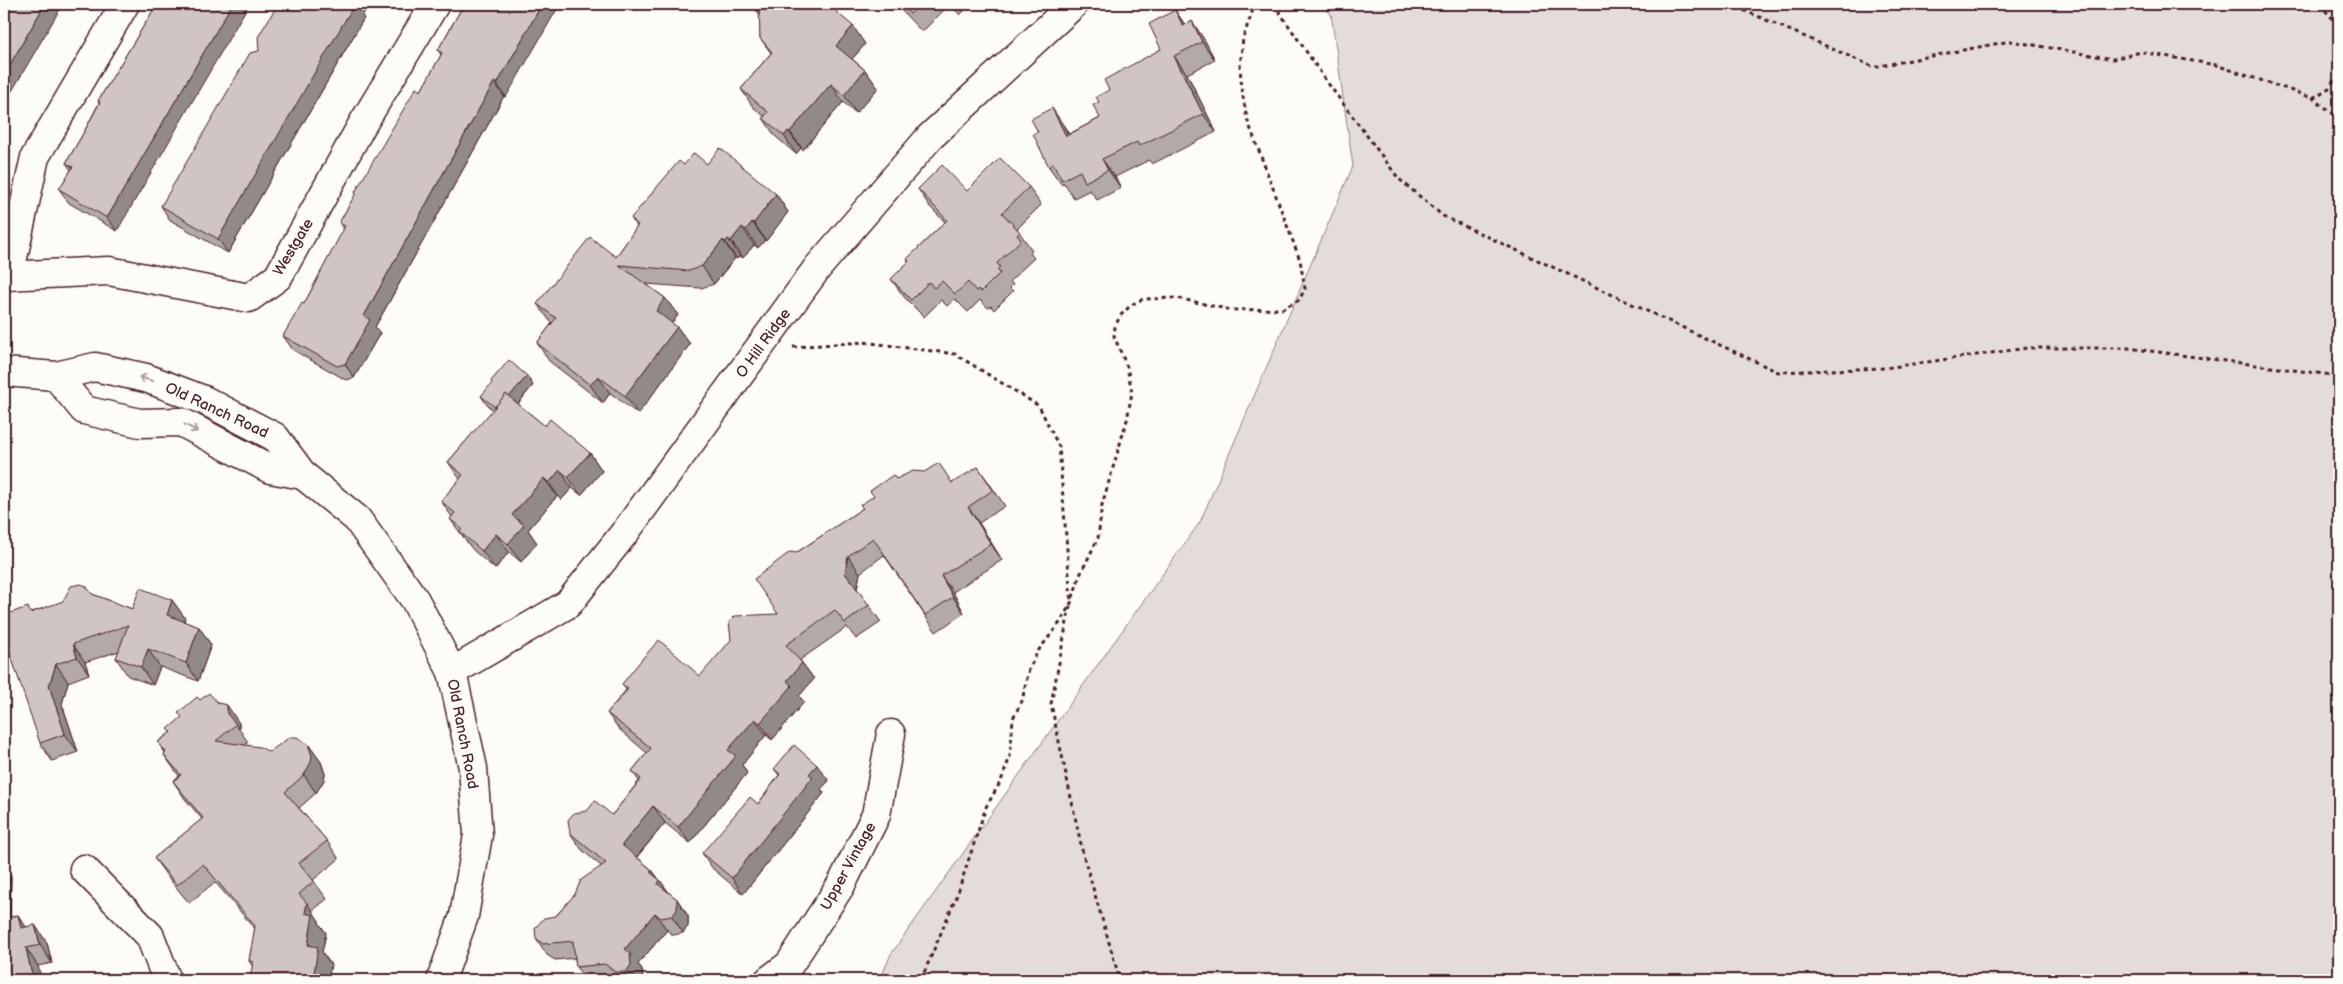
<svg xmlns="http://www.w3.org/2000/svg" width="2343" height="984" font-family="'Balsamiq Sans',sans-serif">
<style>
.green{fill:#e3dcda;stroke:#967e82}
.lines{fill:none;stroke-linecap:round;stroke-linejoin:round}
.minor-casing{stroke:#4a1f2b;stroke-width:31}
.path{stroke:#4a1f2b;stroke-width:3;stroke-dasharray:4 4;stroke-linecap:butt}
.minor{stroke:#fdfcf7;stroke-width:28}
.wall{fill:#b3a9a9;stroke:#4a1f2b}
.shaded-wall{fill:#928a89;stroke:#4a1f2b}
.building{fill:#d0c5c4;stroke:#4a1f2b}
.oneway{stroke:#ac999b}
.labels{text-anchor:middle;stroke-width:4;stroke-linejoin:round;paint-order:stroke}
.street-label{font-size:15px;fill:#4a1f2b;stroke:#fdfcf7}
</style>
<rect width="100%" height="100%" fill="#fdfcf7"/>
<filter id="ink" filterUnits="userSpaceOnUse"><feTurbulence type="fractalNoise" baseFrequency=".02" numOctaves="2"/><feDisplacementMap in="SourceGraphic" scale="10" xChannelSelector="R" yChannelSelector="G"/><feConvolveMatrix kernelMatrix="1 2 1 2 8 2 1 2 1" color-interpolation-filters="sRGB"/></filter>
<g filter="url(#ink)">
<!-- green -->
<polygon class="green" points="1319,4 2339,4 2339,980 880,980 891,954 1200,522 1353,166 1331,14"/>
<g class="lines">
<!-- minor casing -->
<g class="minor-casing">
<g id="minor">
<polyline points="4,276 109,271 249,298 278,277 362,125 435,4"/>
<polyline points="9,276 35,157 125,4"/>
<polyline points="4,372 56,376 95,367 146,378 204,400 275,437 303,475 357,519 415,600 452,672 473,768 478,835 464,916 441,980"/>
<polyline points="56,376 84,410 140,423 181,422 270,469 303,475"/>
<polyline points="452,672 568,604 626,531 818,267 930,137 1074,4"/>
<polyline points="84,869 150,936 167,980"/>
<polyline points="769,980 789,965 841,885 876,815 891,734"/>
</g>
</g>
<!-- path -->
<g class="path">
<polyline points="1274,4 1327,82 1399,179 1443,216 1778,372 1885,368 2027,348 2128,348 2339,376"/>
<polyline points="1704,4 1741,9 1874,67 2011,41 2113,59 2141,52 2216,65 2313,98 2339,118"/>
<polyline points="2320,4 2331,17 2339,35"/>
<polyline points="2313,98 2329,88 2339,72"/>
<polyline points="793,347 863,342 955,354 1039,406 1059,447 1071,600"/>
<polyline points="1070,606 1051,704 1083,854 1120,980"/>
<polyline points="921,980 957,895 986,807 1001,781 1010,757 1013,718 1022,701 1029,669 1038,651 1059,624 1071,603 1080,575 1098,538 1102,505 1127,420 1132,392 1127,367 1114,336 1115,327 1120,316 1131,305 1143,299 1177,298 1231,310 1282,309 1299,300 1305,289 1300,260 1247,119 1242,91 1240,67 1243,38 1255,4"/>
</g>
<!-- minor -->
<use href="#minor" class="minor"/>
</g>
<!-- wall -->
<g class="wall">
<polygon points="4,4 12,91 4,87"/>
<polygon points="157,4 117,231 69,203 59,189 71,170 66,163 84,132 99,103 98,101"/>
<polygon points="464,4 506,97 504,96 375,327 380,333 354,378 346,380 293,350 283,336 304,304 344,229 339,223 356,194 355,192 421,91 441,55 438,50"/>
<polygon points="751,4 827,4 865,44 852,59 865,70 878,88 856,113 843,102 803,150 801,148 796,154 775,136 763,118 764,116 753,107 741,89 771,53 760,38 760,15"/>
<polygon points="897,4 971,4 960,15 950,4 922,32 901,10"/>
<polygon points="1175,10 1185,25 1204,39 1215,60 1187,74 1216,132 1152,164 1149,160 1115,177 1121,188 1097,200 1090,190 1074,198 1064,183 1062,185 1049,167 1064,126 1069,134 1100,118 1099,102 1109,90 1161,49"/>
<polygon points="362,16 364,18 228,253 170,220 161,206 259,51"/>
<polygon points="707,164 776,194 788,212 766,241 765,240 758,248 754,245 743,258 740,256 737,259 735,258 714,284 701,288 646,284 665,298 678,315 672,323 677,327 690,344 638,414 610,393 603,403 549,361 537,343 552,323 550,321 537,304 616,257 637,227 631,218 684,165"/>
<polygon points="1029,187 1041,205 1017,229 1032,250 1030,253 1034,258 1010,281 1013,285 1010,288 1013,291 994,310 991,306 988,308 980,300 968,312 955,299 947,306 941,300 924,317 904,297 891,279 909,262 907,259 945,222 930,207 918,189 967,191"/>
<polygon points="533,385 518,404 545,426 590,453 602,471 581,495 572,488 561,500 557,496 528,530 537,543 521,562 509,552 495,569 473,550 450,519 452,517 441,501 460,479 448,462 493,410 487,405 481,396"/>
<polygon points="978,467 1005,506 979,523 1002,560 953,592 964,613 936,632 884,555 860,573 857,589 881,622 856,639 847,627 800,660 814,679 799,696 804,702 772,740 766,735 742,765 747,773 690,843 665,823 637,857 652,870 670,894 677,899 688,916 688,926 683,933 673,935 667,930 638,964 642,969 643,980 586,980 576,967 575,958 555,960 547,955 536,938 601,866 582,850 570,833 612,815 639,781 632,771 647,753 619,729 607,713 626,690 622,684 700,676 778,614 796,553 863,508 874,496 896,479 953,483"/>
<polygon points="92,594 132,609 172,600 185,618 184,622 199,627 211,645 198,681 160,667 153,685 128,676 116,658 119,651 85,662 89,674 68,682 62,704 78,752 52,761 40,743 32,612"/>
<polygon points="200,700 218,703 239,723 239,729 248,742 245,745 269,752 308,744 321,762 325,774 324,780 316,793 299,808 327,841 339,859 313,880 327,899 312,911 319,921 319,923 326,933 322,952 331,965 253,967 249,961 255,929 215,882 189,903 167,876 154,858 202,819 185,799 173,781 179,776 164,755 165,753 158,742 171,732 182,718"/>
<polygon points="774,769 829,781 821,789 824,793 743,894 713,869 702,853 758,804 779,775"/>
<polygon points="4,866 11,876 10,917 18,915 26,927 35,925 47,943 52,963 38,966 4,980"/>
</g>
<!-- shaded-wall -->
<g class="shaded-wall">
<polygon points="45,4 63,4 12,91 4,79 4,75"/>
<polygon points="232,4 249,4 117,231 107,218"/>
<polygon points="352,4 370,4 362,16 364,18 228,253 218,239"/>
<polygon points="542,4 560,4 506,97 497,84"/>
<polygon points="1175,10 1187,28 1183,26"/>
<polygon points="1192,21 1204,39 1215,60 1202,42"/>
<polygon points="853,26 865,44 848,64 836,46"/>
<polygon points="1174,56 1187,74 1216,132 1203,114"/>
<polygon points="865,70 878,88 856,113 844,95"/>
<polygon points="494,82 504,96 375,327 380,333 354,378 345,364 364,316"/>
<polygon points="831,84 843,102 803,150 790,132"/>
<polygon points="1052,108 1064,126 1078,154 1066,136"/>
<polygon points="788,131 801,148 796,154 784,136"/>
<polygon points="1102,159 1115,177 1121,188 1108,170"/>
<polygon points="776,194 788,212 766,241 754,223"/>
<polygon points="752,222 765,240 758,248 746,230"/>
<polygon points="742,227 754,245 743,258 731,241"/>
<polygon points="728,239 740,256 737,259 725,242"/>
<polygon points="723,240 735,258 714,284 702,266"/>
<polygon points="665,298 678,315 668,328 656,311"/>
<polygon points="677,327 690,344 638,414 625,396"/>
<polygon points="527,376 533,385 505,419 498,410"/>
<polygon points="598,376 610,393 603,403 590,385"/>
<polygon points="590,453 602,471 581,495 568,477"/>
<polygon points="560,470 572,488 561,500 549,483"/>
<polygon points="544,478 557,496 528,530 537,543 521,562 508,544 512,515"/>
<polygon points="968,507 979,523 1002,560 991,544"/>
<polygon points="496,534 509,552 495,569 482,551"/>
<polygon points="848,556 860,573 857,589 845,573"/>
<polygon points="941,576 953,592 964,613 953,597"/>
<polygon points="172,600 185,618 179,633 167,615"/>
<polygon points="199,627 211,645 198,681 186,663"/>
<polygon points="73,644 85,662 89,674 77,657"/>
<polygon points="148,649 160,667 153,685 141,667"/>
<polygon points="802,663 814,679 799,696 804,702 772,740 760,723 787,681"/>
<polygon points="56,664 68,682 62,704 78,752 65,734 49,686"/>
<polygon points="227,705 239,723 239,729 227,714"/>
<polygon points="755,719 766,735 742,765 747,773 690,843 678,827 728,750"/>
<polygon points="308,744 321,762 325,774 324,780 316,793 304,775"/>
<polygon points="817,765 829,781 821,789 824,793 743,894 732,878 809,774"/>
<polygon points="653,806 665,823 633,861 622,845"/>
<polygon points="4,866 11,876 9,938 4,931"/>
<polygon points="652,870 660,881 660,880 672,897 658,884 650,872"/>
<polygon points="677,899 688,916 688,926 683,933 672,916"/>
<polygon points="307,903 319,921 319,923 326,933 322,952 331,965 328,980 313,980 305,913"/>
<polygon points="655,913 667,930 638,964 642,969 643,980 632,980 626,972 625,949"/>
<polygon points="18,915 30,933 21,928"/>
<polygon points="35,925 47,943 52,963 40,945"/>
<polygon points="26,948 38,966 42,980 37,980 31,971"/>
</g>
<!-- building -->
<g class="building">
<polygon points="4,4 45,4 4,75"/>
<polygon points="157,4 232,4 107,218 59,189 73,167 66,163 84,132 100,102 98,101"/>
<polygon points="278,4 353,4 354,5 218,239 161,206 250,53 259,51 258,37"/>
<polygon points="464,4 542,4 497,84 494,82 364,316 370,320 345,364 337,366 283,336 302,303 304,304 345,226 339,223 356,193 355,192 416,88 421,91 442,53 438,50"/>
<polygon points="755,4 827,4 853,26 836,46 865,70 844,95 831,84 790,132 788,131 784,136 763,118 768,112 741,89 772,52 760,38 759,7"/>
<polygon points="900,4 920,4 910,14"/>
<polygon points="1175,10 1183,26 1192,21 1202,42 1174,56 1203,114 1139,146 1137,142 1102,159 1108,170 1085,182 1080,171 1062,180 1053,163 1049,167 1033,134 1038,132 1031,119 1052,108 1066,136 1100,118 1093,105 1099,102 1096,97 1109,90 1104,80 1161,49 1149,24"/>
<polygon points="720,148 776,194 754,223 752,222 746,230 742,227 731,241 728,239 725,242 723,240 702,266 689,271 619,265 665,298 656,311 677,327 625,396 598,376 590,385 537,343 556,318 537,304 590,237 616,257 638,225 631,218 679,161 684,165 694,153 707,164"/>
<polygon points="1000,158 1029,187 1002,213 1020,232 1017,235 1021,240 997,263 1000,267 997,270 1000,273 981,292 978,289 976,291 968,282 955,294 942,281 934,288 929,282 911,300 891,279 909,261 907,259 947,220 918,189 942,165 967,191"/>
<polygon points="509,360 527,376 509,397 506,394 495,407 481,396 492,383 491,381"/>
<polygon points="506,394 545,426 550,419 590,453 568,477 560,470 549,483 544,478 512,515 524,525 508,544 496,534 482,551 460,532 462,529 450,519 455,513 441,501 463,475 448,462"/>
<polygon points="939,463 952,483 978,467 993,490 968,507 991,544 941,576 953,597 925,615 873,538 848,556 845,573 869,605 845,623 835,610 786,645 802,663 787,681 792,686 760,723 755,719 728,750 736,756 678,827 653,806 622,845 652,870 650,872 660,880 658,884 677,899 677,910 672,916 661,918 655,913 625,949 630,953 631,965 626,972 615,972 605,964 576,967 573,941 543,944 536,938 535,928 544,918 556,916 575,894 581,880 606,863 570,833 568,820 574,813 587,811 595,801 612,815 641,779 632,771 651,748 607,713 628,689 622,684 642,659 659,640 700,676 731,640 729,622 735,616 778,614 754,579 790,552 796,553 863,508 860,505 874,496 870,491 893,475 896,479 913,471 924,472"/>
<polygon points="81,584 86,586 92,594 132,609 140,588 172,600 167,615 199,627 186,663 148,649 141,667 116,658 128,625 73,644 77,657 56,664 49,686 65,734 40,743 4,635 4,615 28,607 30,613 63,601 71,586"/>
<polygon points="209,693 218,703 227,705 227,714 236,724 216,741 260,747 269,752 290,737 297,737 308,744 312,756 311,762 304,775 285,792 327,841 299,863 314,881 299,894 307,903 305,913 313,915 308,945 318,947 313,980 250,980 253,962 249,961 255,926 203,864 177,885 154,858 203,818 173,781 181,775 164,755 166,752 158,742 171,732 168,729 182,717 178,713 197,697 200,700"/>
<polygon points="794,745 817,765 809,774 813,777 732,878 702,853 750,797 758,804 780,774 774,769"/>
<polygon points="18,915 21,928 35,925 40,945 26,948 31,971 37,980 4,980 4,919"/>
</g>
<!-- one-way arrows -->
<defs><path id="oneway-shaft" d="M-6 0H5M1.5-3L5.5 0L1.5 3" fill="none" stroke-width="1.6" stroke-linecap="round" stroke-linejoin="round" transform="scale(1.25)"/></defs>
<g class="oneway">
<use href="#oneway-shaft" transform="translate(146 379) rotate(-163)"/>
<use href="#oneway-shaft" transform="translate(191 428) rotate(28)"/>
</g>
</g>
<g class="labels">
<!-- street labels -->
<g class="street-label">
<text transform="translate(293 247) rotate(-59)" y="5">Westgate</text>
<text transform="translate(763 343) rotate(-54)" y="5">O Hill Ridge</text>
<text transform="translate(217 410) rotate(25)" y="5">Old Ranch Road</text>
<text transform="translate(463 734) rotate(79)" y="5">Old Ranch Road</text>
<text transform="translate(848 866) rotate(-61)" y="5">Upper Vintage</text>
</g>
</g>
<!-- margin -->
<rect width="2343" height="984" fill="none" stroke="#fdfcf7" stroke-width="20"/>
<rect x="10" y="10" width="2323" height="964" fill="none" stroke="#4a1f2b" stroke-width="2" filter="url(#ink)"/>
</svg>
